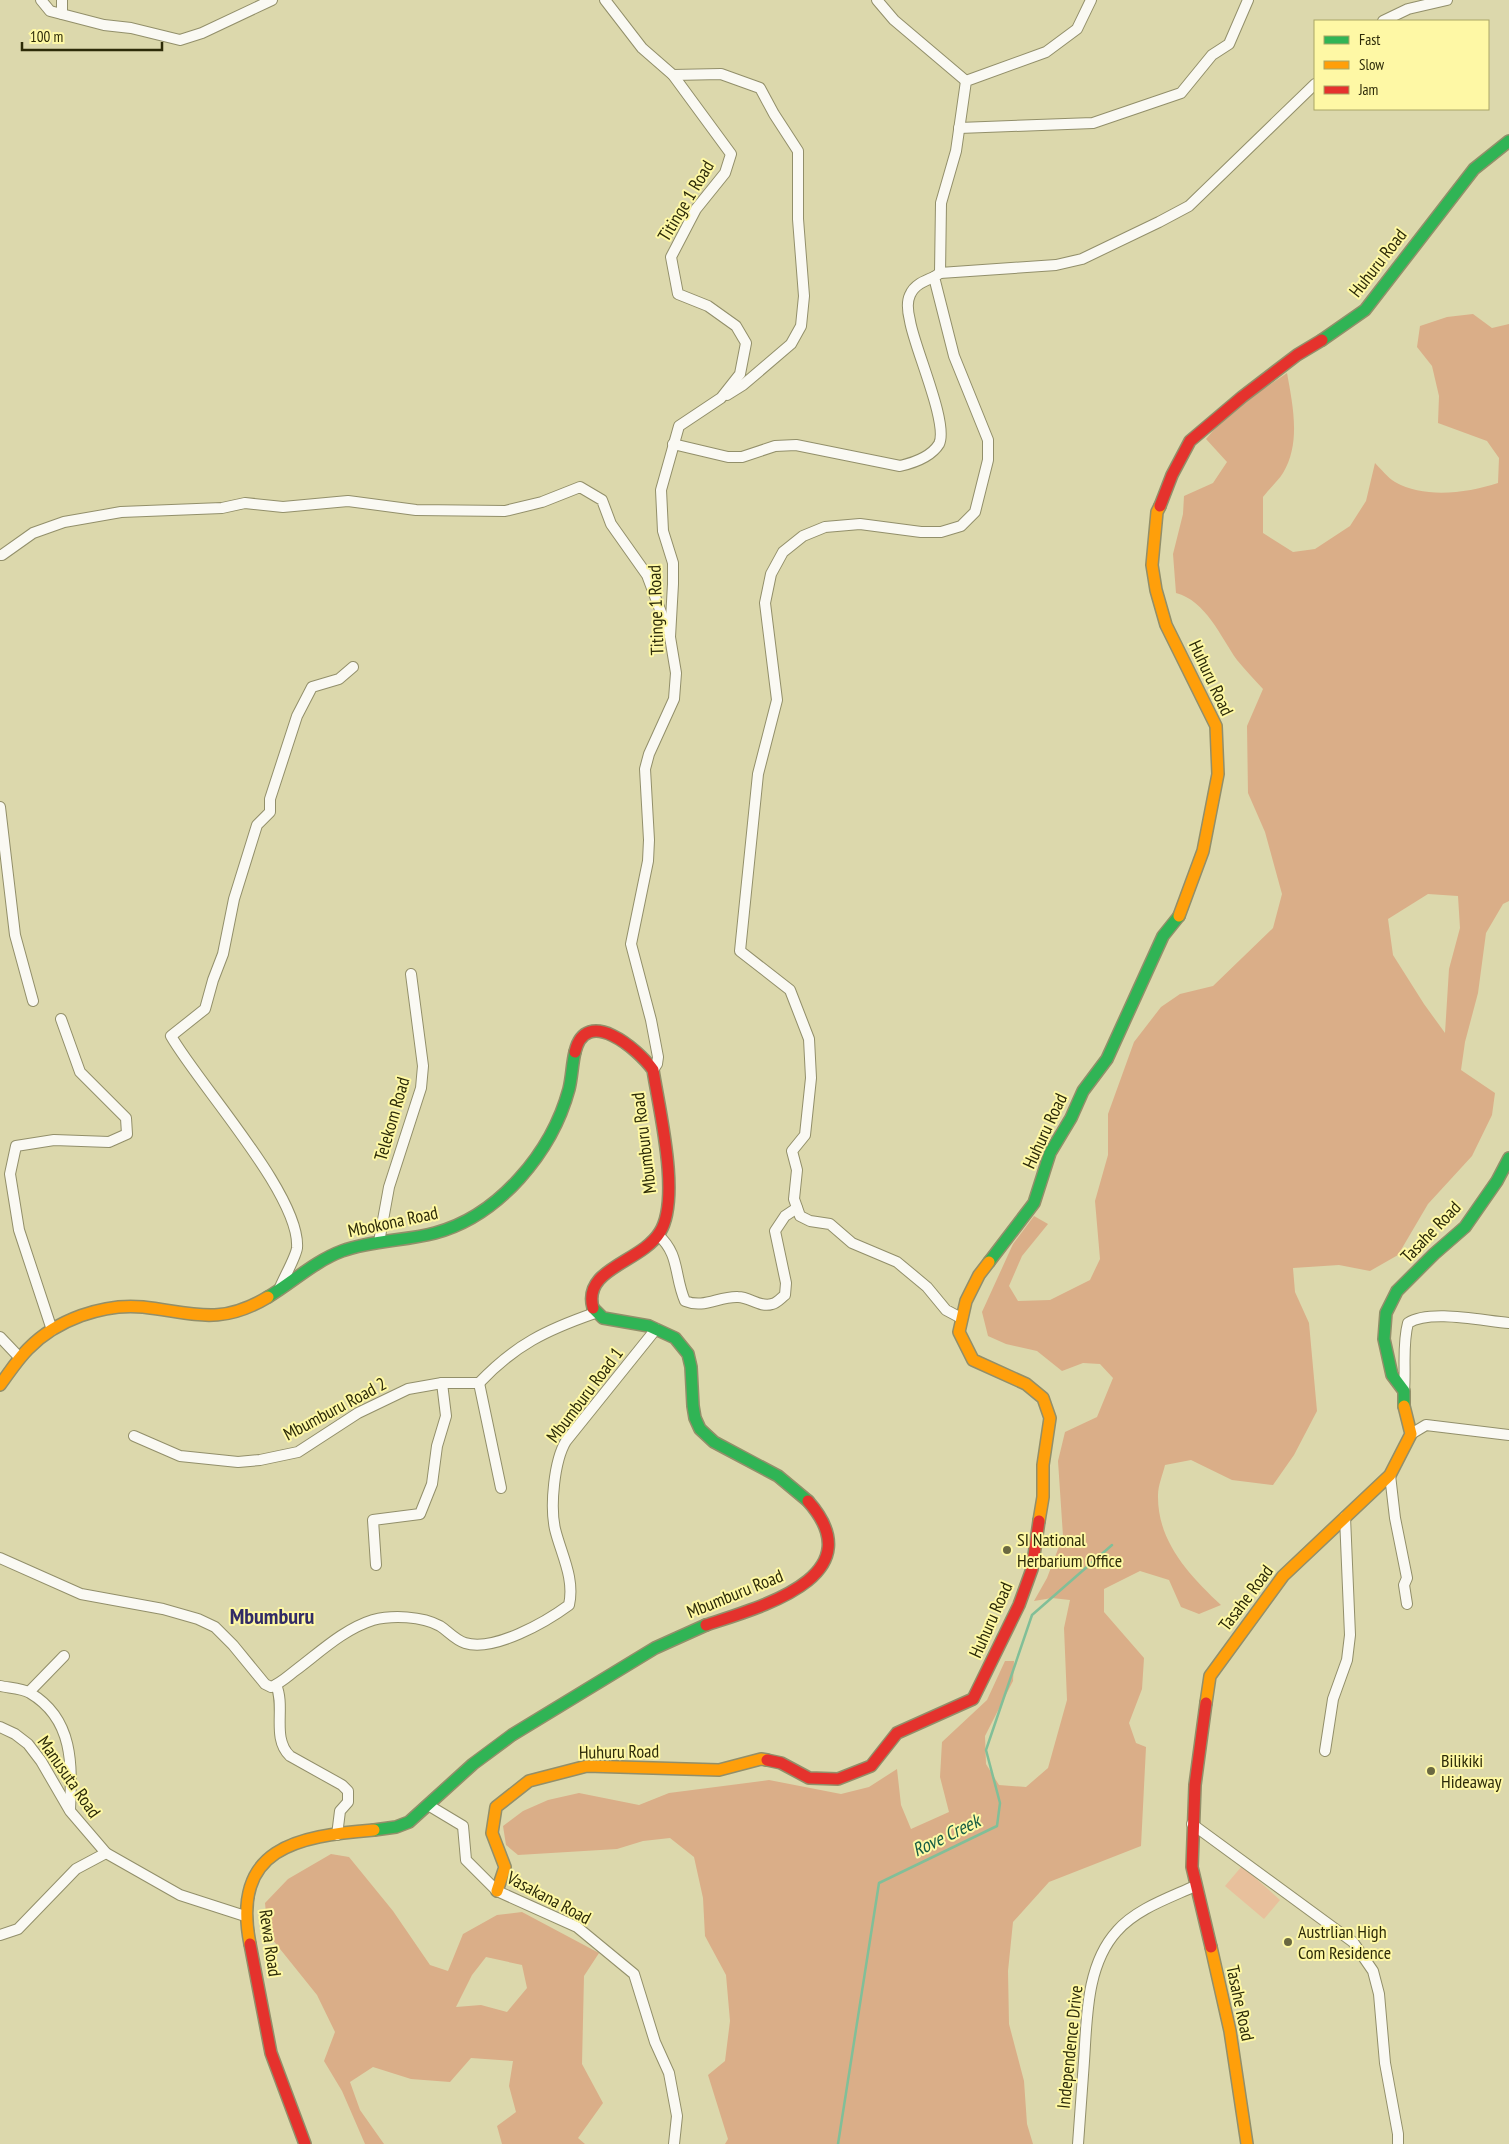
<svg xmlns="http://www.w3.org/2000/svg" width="1509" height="2144" font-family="'PT Sans Narrow',sans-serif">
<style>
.green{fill:#e8c09c}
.forest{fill:#daae88;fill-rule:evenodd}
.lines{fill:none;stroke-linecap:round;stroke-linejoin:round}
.stream{stroke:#81bf98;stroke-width:2.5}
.street-casing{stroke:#928f6a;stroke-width:12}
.fast-casing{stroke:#928f6a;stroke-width:14}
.slow-casing{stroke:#928f6a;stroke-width:14}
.jam-casing{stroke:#928f6a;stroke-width:14}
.street{stroke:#faf9f3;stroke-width:10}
.fast{stroke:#30b455;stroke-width:11}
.slow{stroke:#ff9f0a;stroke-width:11}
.jam{stroke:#e5322d;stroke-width:11}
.poi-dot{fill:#6a6841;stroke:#fef8a5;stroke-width:2}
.labels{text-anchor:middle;stroke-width:4;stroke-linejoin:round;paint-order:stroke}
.street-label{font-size:18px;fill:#2d2b08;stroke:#fef8a5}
.poi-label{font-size:18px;fill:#2d2b08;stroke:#fef8a5;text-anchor:start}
.water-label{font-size:19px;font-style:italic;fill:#175d44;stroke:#fef8a5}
.district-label{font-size:22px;font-weight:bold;fill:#312b66;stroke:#fef8a5}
</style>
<rect width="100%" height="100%" fill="#dcd8ac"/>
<!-- green -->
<polygon class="green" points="1242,1866 1280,1900 1264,1919 1225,1886"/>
<!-- forest -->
<g class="forest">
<path d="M1473,314L1492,328L1509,324V901L1503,904L1486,933L1478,993L1465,1042L1461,1070L1495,1093L1492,1115L1472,1156L1428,1204L1398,1255L1370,1271L1339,1265L1293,1268L1295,1292L1309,1323L1317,1411L1294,1455L1273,1485L1232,1480L1191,1460L1165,1465C1163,1474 1158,1485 1158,1495C1157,1541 1189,1575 1221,1605L1199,1614L1181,1607L1169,1580L1140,1571L1104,1589V1612L1144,1658L1142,1689L1129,1723L1136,1743L1146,1747L1141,1846L1049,1882L1013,1922L1008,1971L1009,2024L1024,2081L1027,2124L1033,2144H725L728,2139L708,2075L725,2061L730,2021L726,1975L705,1936L703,1898L694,1857L670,1838L643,1841L617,1849L518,1855L506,1845L503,1826L523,1811L548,1800L579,1793L639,1805L669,1793L769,1780L841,1794L869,1787L897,1769L901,1805L911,1829L949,1812L940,1777L942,1742L987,1700L1005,1661H1014L1013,1681L985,1736L986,1764L999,1785L1026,1787L1048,1768L1067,1700L1064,1628L1070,1600L1052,1598L1034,1601L1047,1578L1063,1536L1058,1461L1065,1432L1097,1417L1113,1378L1100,1364L1083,1363L1062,1371L1037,1351L1006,1344L988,1336L982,1312L1013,1244L1034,1216L1048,1224L1022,1256L1009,1286L1018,1301L1050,1300L1090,1280L1100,1259L1095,1201L1108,1155V1114L1134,1042L1161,1007L1180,994L1213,986L1273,928L1282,894L1265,832L1248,793L1247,726L1263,689C1254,679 1245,670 1237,660C1220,636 1206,601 1176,593L1173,554L1183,514L1184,496L1213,483L1227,462L1206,439L1228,413L1287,373C1293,406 1301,443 1283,473C1278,481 1269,489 1263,497V533L1293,552L1315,549L1350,526L1366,501L1375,463C1381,469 1388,478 1395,482C1425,499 1467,493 1498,483L1499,458L1487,441L1438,423L1439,396L1432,366L1417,347L1420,326L1447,317ZM1428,894L1458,896L1460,928L1449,969L1445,1033L1424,1004L1393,955L1388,919Z"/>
<path d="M331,1854L349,1857L393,1911L430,1965L448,1971L463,1934L497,1915L522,1912L599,1953L584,1976L582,2064L603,2103L578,2138L585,2144H502L497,2126L516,2112L509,2086L513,2061L471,2058L450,2082L411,2079L373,2067L350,2082L360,2110L384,2144H365L342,2091L324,2061L335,2032L317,1995L268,1934L265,1903L288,1879ZM486,1957L522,1965L527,1988L507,2012L481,2005L456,2007L472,1975Z"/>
</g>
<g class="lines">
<!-- stream -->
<polyline class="stream" points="838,2144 879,1883 997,1826 1000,1803 986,1750 1032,1615 1112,1545"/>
<!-- street casing -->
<g class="street-casing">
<g id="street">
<polyline points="41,0 50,11 104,25 131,28 180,40 202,33 272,0"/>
<polyline points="62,0 62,14"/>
<polyline points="605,0 642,48 673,75 731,154 725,173 696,209 671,257 678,294 708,306 736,326 746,343 740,374 721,398 679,426 661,490 663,531 673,563 673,584 670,637 676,673 674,699 649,754 645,769 649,840 648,861 631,944 651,1020 658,1057 657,1064 653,1070"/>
<polyline points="877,0 894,20 966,81"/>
<polyline points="1091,0 1077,29 1046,52 966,81 956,151 941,203 940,273 1056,265 1082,259 1159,222 1189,206 1315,84"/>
<polyline points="1383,21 1408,9 1447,0"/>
<polyline points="673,75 721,74 760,88 774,114 798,151 798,219 804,296 801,326 791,344 743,385 727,395"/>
<polyline points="959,128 1093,123 1181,93 1212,55 1229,44 1248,0"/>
<polyline points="940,273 934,277 954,356 988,440 988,460 975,512 961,526 941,532 921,532 860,524 825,527 803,536 783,552 771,574 765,603 777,700 758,774 740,951 790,990 809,1039 811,1078 805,1135 792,1151 797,1170 794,1199 800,1216 810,1221 830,1224 852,1243 897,1262 927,1287 946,1310 961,1318"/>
<path d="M673,444L728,457H742L775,446L796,445L900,466C913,463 931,457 939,444C949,424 914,347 910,321C908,313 906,303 910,295C914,285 924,281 934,277"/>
<polyline points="0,555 2,555 33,533 64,522 121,512 222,508 245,503 283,507 348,501 416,510 505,511 542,502 580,487 602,500 611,524 647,575 668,631"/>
<polyline points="0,807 15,935 33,1001"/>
<path d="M658,1235C680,1254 674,1276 685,1301C704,1309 719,1296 738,1297C750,1297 760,1308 772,1304C777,1303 781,1298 785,1295L786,1283L775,1231L785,1216L797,1208"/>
<polyline points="379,1242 389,1187 421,1088 423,1066 411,974"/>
<path d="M279,1290C283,1279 296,1257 297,1248C301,1196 199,1085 171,1036L205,1009L213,980L223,954L234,899L257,825L270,812V799L297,716L312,687L339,679L353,667"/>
<polyline points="52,1330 19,1230 10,1174 16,1146 54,1140 109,1142 127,1134 126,1118 80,1072 61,1019"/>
<polyline points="0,1337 20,1358"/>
<polyline points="479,1383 501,1488"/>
<path d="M1404,1391C1406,1368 1402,1345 1408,1323C1430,1309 1483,1321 1509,1323"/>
<polyline points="1411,1434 1426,1425 1509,1435"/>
<path d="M134,1436L180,1456L238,1462L260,1460L298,1452L358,1413L408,1389L442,1383H479C515,1345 546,1330 595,1313"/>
<polyline points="1390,1475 1395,1518 1407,1578 1404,1585 1407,1604"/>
<path d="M0,1558L81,1594L163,1609L198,1619L215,1627L233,1645L265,1684L271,1687C281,1683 288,1676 296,1670C320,1652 344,1629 373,1620C392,1615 422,1616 440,1626C448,1631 455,1640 465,1643C494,1652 546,1622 569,1605C575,1578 561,1554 555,1529C550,1506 554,1461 566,1441L656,1329"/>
<polyline points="376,1565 373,1520 420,1514 432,1484 437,1446 446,1416 442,1383"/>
<path d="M276,1685C286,1707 271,1738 290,1756L342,1785L348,1791V1802L340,1811L337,1835"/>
<path d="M0,1686C9,1688 22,1688 30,1693C74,1719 72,1765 70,1810"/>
<polyline points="29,1692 64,1656"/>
<polyline points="0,1727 15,1734 28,1744 41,1761 70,1811 106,1853 180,1895 245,1916"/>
<polyline points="1325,1751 1333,1699 1347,1660 1350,1635 1345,1517"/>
<polyline points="428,1805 463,1826 466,1860 497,1891 577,1927 634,1974 655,2042 669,2073 677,2116 674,2144"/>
<polyline points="1192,1824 1353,1942 1373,1971 1379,1994 1385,2063 1398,2134 1398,2144"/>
<polyline points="0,1935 18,1929 76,1869 106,1853"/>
<path d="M1078,2144C1080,2116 1082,2088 1084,2061C1087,2018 1086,1965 1117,1931C1136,1909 1169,1898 1195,1886"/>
</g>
</g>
<!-- fast casing -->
<g class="fast-casing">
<g id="fast">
<polyline points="1322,340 1365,310 1474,169 1509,141"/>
<polyline points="989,1262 1034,1203 1050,1153 1071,1118 1083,1091 1107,1059 1163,936 1179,916"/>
<path d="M268,1297C293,1282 315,1261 342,1251C372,1240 405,1241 435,1233C499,1216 552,1152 569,1089C572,1077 572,1064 575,1052"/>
<polyline points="593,1308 603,1318 649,1326 675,1338 688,1354 691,1367 693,1406 695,1418 700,1429 714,1442 778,1476 808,1501"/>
<polyline points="1404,1406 1404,1391 1392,1375 1384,1339 1386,1313 1397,1291 1434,1254 1465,1227 1497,1181 1509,1158"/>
<polyline points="374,1830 396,1827 409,1822 473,1764 512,1735 655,1648 706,1625"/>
</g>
</g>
<!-- slow casing -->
<g class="slow-casing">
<g id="slow">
<polyline points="1160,506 1157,512 1152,565 1156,590 1166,625 1216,726 1218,774 1203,851 1179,916"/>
<polyline points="989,1262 979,1275 966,1301 959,1332 973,1360 1026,1384 1043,1398 1050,1418 1043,1465 1043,1497 1039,1521"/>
<path d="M0,1385C9,1373 17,1360 28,1349C56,1320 103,1303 143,1307C194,1313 220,1326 268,1297"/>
<polyline points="1206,1703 1210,1676 1283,1576 1390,1475 1411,1434 1404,1406"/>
<polyline points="497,1891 505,1867 492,1833 496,1807 529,1781 587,1766 719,1770 761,1759 767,1760"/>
<path d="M250,1944C231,1848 296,1836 374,1830"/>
<polyline points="1211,1947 1230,2031 1247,2144"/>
</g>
</g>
<!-- jam casing -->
<g class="jam-casing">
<g id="jam">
<polyline points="1160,506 1172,475 1190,441 1242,397 1297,355 1322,340"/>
<path d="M575,1052C586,1005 638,1049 653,1070C659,1109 681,1198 660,1232C641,1263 582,1268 593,1308"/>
<path d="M706,1625C760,1607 875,1577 808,1501"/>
<polyline points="1206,1703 1195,1785 1192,1867 1211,1947"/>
<polyline points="767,1760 781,1763 809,1778 838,1779 871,1766 897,1733 973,1699 1019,1605 1032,1569 1039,1521"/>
<polyline points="250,1944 271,2053 305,2144"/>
</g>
</g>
<!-- street -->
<use href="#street" class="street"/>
<!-- fast -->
<use href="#fast" class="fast"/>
<!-- slow -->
<use href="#slow" class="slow"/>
<!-- jam -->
<use href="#jam" class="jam"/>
</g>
<!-- markers -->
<g class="poi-dot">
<circle cx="1007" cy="1550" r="5"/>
<circle cx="1431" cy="1771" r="5"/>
<circle cx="1288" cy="1942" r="5"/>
</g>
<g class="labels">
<!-- street labels -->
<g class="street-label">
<text transform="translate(686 201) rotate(-59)" y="6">Titinge 1 Road</text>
<text transform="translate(1378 263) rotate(-52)" y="6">Huhuru Road</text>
<text transform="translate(656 610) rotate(-92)" y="6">Titinge 1 Road</text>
<text transform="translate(1211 678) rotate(65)" y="6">Huhuru Road</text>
<text transform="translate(392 1119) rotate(-74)" y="6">Telekom Road</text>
<text transform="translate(1045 1131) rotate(-65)" y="6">Huhuru Road</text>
<text transform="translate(644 1143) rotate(-97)" y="6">Mbumburu Road</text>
<text transform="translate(393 1222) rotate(-12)" y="6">Mbokona Road</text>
<text transform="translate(1431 1232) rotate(-46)" y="6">Tasahe Road</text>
<text transform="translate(585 1395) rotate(-53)" y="6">Mbumburu Road 1</text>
<text transform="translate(335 1409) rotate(-28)" y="6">Mbumburu Road 2</text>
<text transform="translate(735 1594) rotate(-22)" y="6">Mbumburu Road</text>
<text transform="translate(1246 1598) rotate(-53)" y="6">Tasahe Road</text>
<text transform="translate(991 1620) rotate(-66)" y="6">Huhuru Road</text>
<text transform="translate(619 1752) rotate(-1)" y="6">Huhuru Road</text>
<text transform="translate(69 1777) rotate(55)" y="6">Manusuta Road</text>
<text transform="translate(549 1898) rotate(28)" y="6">Vasakana Road</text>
<text transform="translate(270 1943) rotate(82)" y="6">Rewa Road</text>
<text transform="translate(1240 2003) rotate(78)" y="6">Tasahe Road</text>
<text transform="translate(1070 2047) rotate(-84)" y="6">Independence Drive</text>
</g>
<!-- poi labels -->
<g class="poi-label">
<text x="1017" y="1546">SI National<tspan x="1017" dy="21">Herbarium Office</tspan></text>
<text x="1441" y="1767">Bilikiki<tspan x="1441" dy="21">Hideaway</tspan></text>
<text x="1298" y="1938">Austrlian High<tspan x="1298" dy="21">Com Residence</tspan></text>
</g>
<!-- water labels -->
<g class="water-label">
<text transform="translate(946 1835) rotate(-26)" y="7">Rove Creek</text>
</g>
<!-- district labels -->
<g class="district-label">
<text x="272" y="1624">Mbumburu</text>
</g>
</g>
<!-- legend -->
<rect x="1314" y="20" width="175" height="90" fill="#fef8a5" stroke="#aaa666"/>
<rect x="1324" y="36" width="25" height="8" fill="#30b455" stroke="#aaa666"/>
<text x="1359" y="45" font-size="15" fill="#2d2b08">Fast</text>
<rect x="1324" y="61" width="25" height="8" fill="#ff9f0a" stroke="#aaa666"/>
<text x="1359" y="70" font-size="15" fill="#2d2b08">Slow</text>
<rect x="1324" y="86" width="25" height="8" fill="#e5322d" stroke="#aaa666"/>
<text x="1359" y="95" font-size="15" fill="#2d2b08">Jam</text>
<!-- scale -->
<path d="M22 42v8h140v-8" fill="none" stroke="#2d2b08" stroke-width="2.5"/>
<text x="30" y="42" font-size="15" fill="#2d2b08" stroke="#fef8a5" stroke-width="4" paint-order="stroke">100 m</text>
</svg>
